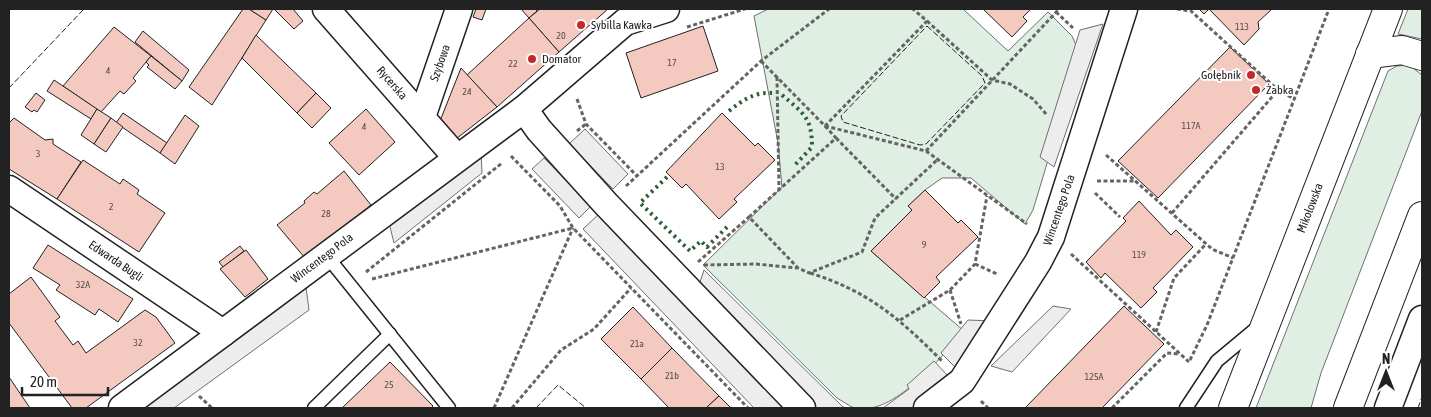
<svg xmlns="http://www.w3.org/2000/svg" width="1431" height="417" font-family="'Asap Condensed',sans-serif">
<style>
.green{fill:#e0efe3;stroke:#6f6f6f}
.parking{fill:#ededed;stroke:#6f6f6f}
.building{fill:#f3c9c0;stroke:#222}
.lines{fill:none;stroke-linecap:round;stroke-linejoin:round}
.lane-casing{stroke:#222;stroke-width:15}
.street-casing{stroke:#222;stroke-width:29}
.secondary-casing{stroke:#222;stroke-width:30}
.path{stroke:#646464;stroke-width:3;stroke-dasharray:4 2.5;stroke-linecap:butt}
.lane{stroke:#fff;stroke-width:12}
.street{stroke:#fff;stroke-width:26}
.secondary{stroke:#fff;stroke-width:28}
.hedge{stroke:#2f5e38;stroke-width:4;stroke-dasharray:2.5 4;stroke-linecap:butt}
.fence{stroke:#222;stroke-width:1;stroke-dasharray:6 2.5;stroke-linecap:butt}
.poi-dot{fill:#c62828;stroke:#fff;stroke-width:2}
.labels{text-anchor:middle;stroke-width:4;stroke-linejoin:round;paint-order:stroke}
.number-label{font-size:10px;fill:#564c4a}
.poi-label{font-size:12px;fill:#222;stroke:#fff;text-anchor:start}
.street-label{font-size:12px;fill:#222;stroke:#fff}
</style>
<rect width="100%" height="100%" fill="#fff"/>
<!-- green -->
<g class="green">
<path d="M768,9H963L1008,51L1048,12L1072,36L1080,54L1033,210L1025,224L971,178H942L925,190L909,206L912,210L871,251L964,331C941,357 894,417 854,408C848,405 842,401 837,398L703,265L782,187L778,143L754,16Z"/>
<polygon points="1408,9 1422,9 1422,39 1398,34"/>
<polygon points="1409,65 1422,75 1422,111 1321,373 1311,408 1256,408 1388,71 1397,66"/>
</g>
<!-- parking -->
<g class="parking">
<polygon points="1103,24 1054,167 1040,157 1080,30"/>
<polygon points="585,129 628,174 613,189 569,144"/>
<polygon points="481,151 482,173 394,243 389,223"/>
<polygon points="544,158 591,206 579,218 532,169"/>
<polygon points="601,212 788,408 754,408 583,229"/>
<polygon points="704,270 842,406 845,408 813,408 698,288"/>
<polygon points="306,287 309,310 174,408 140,408"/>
<polygon points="1053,306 1071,309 1012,372 991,366"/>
<polygon points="968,320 993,321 955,367 941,353"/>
<polygon points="934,361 948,376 914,408 883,408 909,389 907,385"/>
</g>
<!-- building -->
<g class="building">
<polygon points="243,9 249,9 266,20 212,105 189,87"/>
<polygon points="249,9 273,9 266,20"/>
<polygon points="274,9 293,9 303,21 294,29"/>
<polygon points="476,9 486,9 482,20 473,17"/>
<polygon points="521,9 535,9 537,11 529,18"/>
<polygon points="540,9 608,9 559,52 529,18"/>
<polygon points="983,9 1031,9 1023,17 1027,21 1012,37"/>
<polygon points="1199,9 1272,9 1258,22 1259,29 1244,45 1209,9 1204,14"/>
<polygon points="529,18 559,52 497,107 467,75"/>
<polygon points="703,26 718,71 641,98 626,53"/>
<polygon points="114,27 151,56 133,78 136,81 124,94 120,91 101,112 63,86"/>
<polygon points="143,31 189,70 182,81 135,42"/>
<polygon points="256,35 316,93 297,113 242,58"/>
<polygon points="1230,47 1269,84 1158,198 1118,161"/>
<polygon points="151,56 182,81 175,89 147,67 149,65 146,62"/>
<polygon points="461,68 497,107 452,142 438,126"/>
<polygon points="54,80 97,109 91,119 47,91"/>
<polygon points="36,93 45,100 37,112 34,110 32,112 25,107"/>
<polygon points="316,93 331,108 312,128 297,113"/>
<polygon points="97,109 111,118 94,144 81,135"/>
<polygon points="366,109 395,142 359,175 329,143"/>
<polygon points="123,113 167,143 160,153 116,123"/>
<polygon points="722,113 755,146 758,143 775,160 734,199 737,202 719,219 686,184 682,188 666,172"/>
<polygon points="185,115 199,126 175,164 160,153"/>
<polygon points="14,118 45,140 53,139 53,144 81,162 57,199 9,169 9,123"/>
<polygon points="111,118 123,127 106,152 94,144"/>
<polygon points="83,160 120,184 123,179 139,190 137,194 165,213 139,252 57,199"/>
<polygon points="344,171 371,205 305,258 277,225 305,203 304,201 314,192 317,194"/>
<polygon points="925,190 958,223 961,220 978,237 936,277 940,282 924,298 871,251 912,210 908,206"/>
<polygon points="1139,201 1171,235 1176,230 1193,247 1153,288 1157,292 1141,308 1105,273 1101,278 1086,262 1126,221 1123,218"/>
<polygon points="48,245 133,299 118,322 99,309 95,315 56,290 60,285 33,268"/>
<polygon points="240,246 244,251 223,267 219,262"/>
<polygon points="246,250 268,279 245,297 220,269"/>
<polygon points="31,277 60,317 55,321 73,345 78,341 86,353 145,310 156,317 175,343 86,408 72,408 9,323 9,294"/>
<polygon points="1124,306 1164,344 1102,408 1025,408"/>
<polygon points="633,307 672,348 641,379 601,339"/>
<polygon points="672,348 719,396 706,408 669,408 641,379"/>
<polygon points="390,362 433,406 431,408 342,408"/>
<polygon points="9,377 30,408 9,408"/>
<polygon points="719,396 731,408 706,408"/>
</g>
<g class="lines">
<!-- lane casing -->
<g class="lane-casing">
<g id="lane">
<polyline points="326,255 449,408"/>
<polyline points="314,408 390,334"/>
<polyline points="1186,408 1217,361 1259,326"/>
</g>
</g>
<!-- street casing -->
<g class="street-casing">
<g id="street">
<polyline points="326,9 457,158"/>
<polyline points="524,109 539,130 606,204 802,408"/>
<polyline points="422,117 459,9"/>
<polyline points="9,189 223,333"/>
<polyline points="122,408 524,109 625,22 666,9"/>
<polyline points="927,408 962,381 1038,262 1051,237 1124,9"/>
<polyline points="1388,408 1422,319"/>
</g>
</g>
<!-- secondary casing -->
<g class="secondary-casing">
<g id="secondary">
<polyline points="1370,54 1402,50 1422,56"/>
<polyline points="1233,408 1388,9"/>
<polyline points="1348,408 1422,216"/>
</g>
</g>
<!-- path -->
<g class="path">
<polyline points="1177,9 1191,11 1278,90 1294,99"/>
<polyline points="1056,12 1073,28"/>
<polyline points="927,21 992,80 1010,84 1033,99 1047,115"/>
<polyline points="687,27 745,9"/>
<polyline points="761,61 825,126 927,21 913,9"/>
<polyline points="777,77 779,189"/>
<polyline points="577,99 586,124 637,176"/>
<polyline points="825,126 926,151 1027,224"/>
<polyline points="825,126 836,138 749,217 798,268 809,273 862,252 875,218 937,160"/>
<polyline points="577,131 586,124"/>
<polyline points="836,138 896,199"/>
<polyline points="926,151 1059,9"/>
<polyline points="1106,155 1212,249 1233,258"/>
<polyline points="511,156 560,206 573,228 748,408"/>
<polyline points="1097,181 1136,181"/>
<polyline points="626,186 761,61 829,9"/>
<polyline points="1095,193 1120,217"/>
<polyline points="1172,213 1278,90"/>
<polyline points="1071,254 1189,362"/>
<polyline points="698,262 749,217"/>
<polyline points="975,264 997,274"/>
<polyline points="704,265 756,264 797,268"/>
<polyline points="366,272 502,163"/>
<path d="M810,273C868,291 899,318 942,361"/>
<polyline points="372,279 573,228"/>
<polyline points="950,290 961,324"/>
<polyline points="900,320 950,290 975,264 987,196"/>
<polyline points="1156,332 1174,278 1206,244"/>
<polyline points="1190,360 1207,325 1329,9"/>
<polyline points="199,396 212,408"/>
<polyline points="981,401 988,408"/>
<polyline points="494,408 573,228"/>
<polyline points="512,408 561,350 594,329 631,288"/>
<polyline points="1112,408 1167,353 1179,354"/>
</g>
<!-- lane -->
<use href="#lane" class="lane"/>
<!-- street -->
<use href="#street" class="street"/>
<!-- secondary -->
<use href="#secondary" class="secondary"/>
<!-- hedge -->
<g class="hedge">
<path d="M782,95C803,113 812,117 812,147L794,166"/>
<path d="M729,111C743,100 754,92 772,93"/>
<polyline points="667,177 640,203 690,251 701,241 707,247 727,227"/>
</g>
<!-- fence -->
<g class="fence">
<polygon points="927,26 982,76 985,83 926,144 920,145 843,122 841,116"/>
<polyline points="9,88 84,9"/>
<polyline points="536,408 558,385 586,408"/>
<polyline points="1418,408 1422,397"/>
</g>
</g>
<!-- markers -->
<g class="poi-dot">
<circle cx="581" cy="25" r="5"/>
<circle cx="532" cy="59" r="5"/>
<circle cx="1251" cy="75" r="5"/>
<circle cx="1256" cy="90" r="5"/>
</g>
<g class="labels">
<!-- number labels -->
<g class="number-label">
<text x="1242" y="30">113</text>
<text x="561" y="39">20</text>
<text x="672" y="66">17</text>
<text x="513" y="67">22</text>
<text x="108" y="74">4</text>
<text x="467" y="95">24</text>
<text x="1191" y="129">117A</text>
<text x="364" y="130">4</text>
<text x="38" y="157">3</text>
<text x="720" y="170">13</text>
<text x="111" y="210">2</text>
<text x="326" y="217">28</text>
<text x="924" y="248">9</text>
<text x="1139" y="258">119</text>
<text x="83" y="288">32A</text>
<text x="138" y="346">32</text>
<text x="637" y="347">21a</text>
<text x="672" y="379">21b</text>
<text x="1094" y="380">125A</text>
<text x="389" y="388">25</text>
</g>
<!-- poi labels -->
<g class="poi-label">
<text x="591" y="29">Sybilla Kawka</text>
<text x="542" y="63">Domator</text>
<text x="1241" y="79" text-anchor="end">Gołębnik</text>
<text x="1266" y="94">Żabka</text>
</g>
<!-- street labels -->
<g class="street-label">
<text transform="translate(440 63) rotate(-71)" y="4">Szybowa</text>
<text transform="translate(392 83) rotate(49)" y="4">Rycerska</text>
<text transform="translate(1310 208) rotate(-69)" y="4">Mikołowska</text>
<text transform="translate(1059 210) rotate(-71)" y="4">Wincentego Pola</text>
<text transform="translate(322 258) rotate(-37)" y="4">Wincentego Pola</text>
<text transform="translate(116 261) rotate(34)" y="4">Edwarda Bugli</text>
</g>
</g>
<!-- border -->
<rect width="1431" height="417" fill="none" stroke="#222222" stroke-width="20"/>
<!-- north arrow -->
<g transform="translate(1386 372)" stroke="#ffffff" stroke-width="4" paint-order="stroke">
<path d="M0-4L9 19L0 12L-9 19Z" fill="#222222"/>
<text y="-8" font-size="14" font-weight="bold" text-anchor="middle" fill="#222222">N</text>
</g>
<!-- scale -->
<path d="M22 387v8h86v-8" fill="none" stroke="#222222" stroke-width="2.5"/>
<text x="30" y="387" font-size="15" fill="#222222" stroke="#ffffff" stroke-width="4" paint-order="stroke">20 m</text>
</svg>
